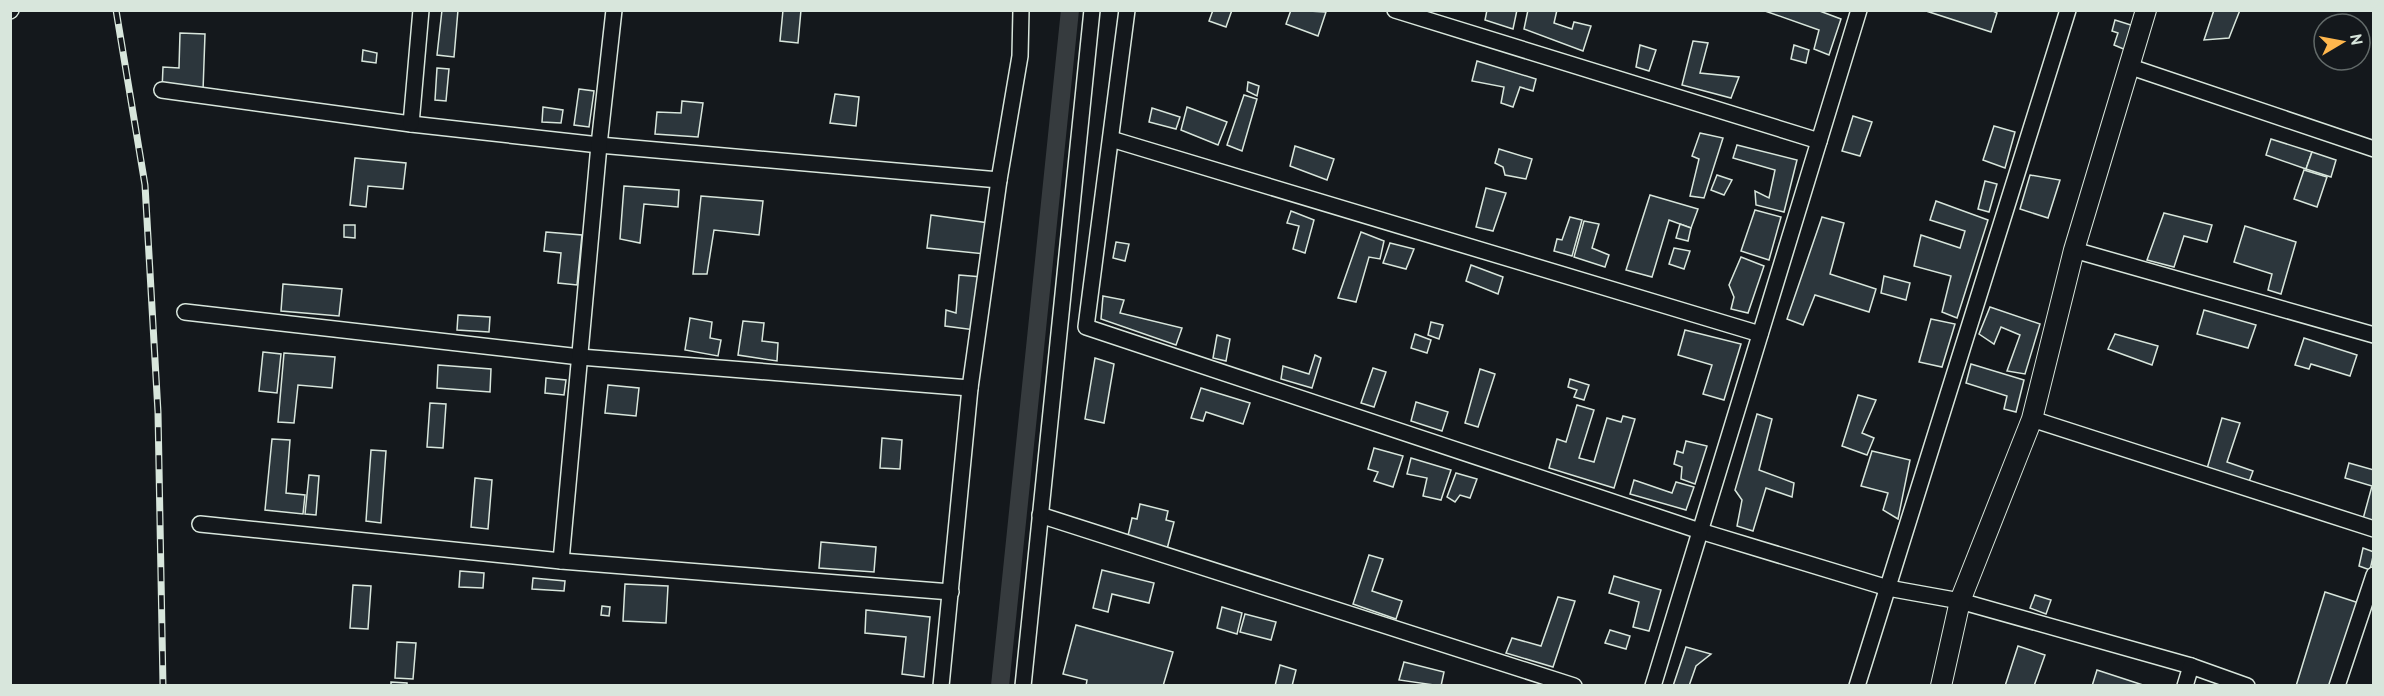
<svg xmlns="http://www.w3.org/2000/svg" width="2384" height="696" font-family="'PT Sans',sans-serif">
<style>
.lines{fill:none;stroke-linecap:round;stroke-linejoin:round}
.canal{stroke:#363b3e;stroke-width:18}
.building{fill:#2c363c;stroke:#d8e6dc;stroke-width:1.5}
.minor-casing{stroke:#d8e6dc;stroke-width:18}
.tertiary-casing{stroke:#d8e6dc;stroke-width:22}
.minor{stroke:#14181c;stroke-width:15}
.tertiary{stroke:#14181c;stroke-width:20}
.rail-casing{stroke:#d8e6dc;stroke-width:7}
.rail{stroke:#14181c;stroke-width:4.5;stroke-dasharray:14;stroke-linecap:butt}
</style>
<rect width="100%" height="100%" fill="#14181c"/>
<g class="lines">
<!-- canal -->
<polyline class="canal" points="1000,686 1070,10"/>
</g>
<!-- building -->
<g class="building">
<polygon points="442,10 458,10 454,57 437,55"/>
<polygon points="783,10 801,10 798,43 780,41"/>
<polygon points="1213,10 1232,10 1226,27 1209,21"/>
<polygon points="1291,10 1326,12 1318,36 1286,24"/>
<polygon points="1487,10 1517,10 1513,29 1485,20"/>
<polygon points="1557,10 1554,23 1572,29 1574,22 1591,26 1583,51 1524,29 1528,10"/>
<polygon points="1817,10 1841,19 1829,55 1814,49 1819,30 1765,11"/>
<polygon points="1923,10 1991,10 1997,13 1991,32"/>
<polygon points="2214,10 2240,10 2229,38 2204,40"/>
<polygon points="2115,20 2134,26 2126,50 2114,45 2118,33 2112,31"/>
<polygon points="180,33 205,34 203,91 162,90 163,67 179,68"/>
<polygon points="1693,41 1708,43 1700,73 1739,77 1731,98 1682,85"/>
<polygon points="1640,45 1656,50 1649,71 1636,67"/>
<polygon points="1794,45 1809,50 1806,63 1791,59"/>
<polygon points="363,50 377,53 376,63 362,61"/>
<polygon points="1477,61 1536,79 1533,91 1520,87 1513,107 1501,103 1504,87 1472,81"/>
<polygon points="437,68 449,69 446,101 435,100"/>
<polygon points="1248,82 1259,86 1257,96 1247,91"/>
<polygon points="579,89 594,91 589,127 574,125"/>
<polygon points="835,94 859,97 856,126 830,123"/>
<polygon points="1244,95 1257,99 1242,151 1227,145"/>
<polygon points="682,101 703,103 698,137 655,134 657,112 681,113"/>
<polygon points="543,107 563,110 561,123 542,122"/>
<polygon points="1187,107 1227,122 1218,145 1181,130"/>
<polygon points="1152,108 1180,117 1176,129 1149,122"/>
<polygon points="1853,116 1872,122 1860,156 1842,151"/>
<polygon points="1994,126 2015,132 2005,168 1983,160"/>
<polygon points="1700,133 1723,138 1704,198 1690,196 1699,159 1692,156"/>
<polygon points="2271,139 2312,152 2306,169 2266,155"/>
<polygon points="1737,145 1797,160 1784,212 1756,205 1755,191 1769,198 1775,170 1733,158"/>
<polygon points="1295,146 1334,159 1327,180 1290,166"/>
<polygon points="1499,149 1532,159 1526,179 1505,175 1503,167 1495,163"/>
<polygon points="2312,152 2336,160 2331,177 2306,169"/>
<polygon points="355,158 406,163 403,189 368,186 366,207 350,205"/>
<polygon points="2304,170 2327,177 2317,207 2294,199"/>
<polygon points="1717,175 1732,180 1724,195 1711,190"/>
<polygon points="2030,175 2060,180 2048,218 2020,209"/>
<polygon points="1985,181 1997,184 1989,212 1978,209"/>
<polygon points="624,186 679,190 678,207 644,204 640,243 620,239"/>
<polygon points="1486,188 1506,193 1493,231 1476,227"/>
<polygon points="1650,195 1698,209 1691,228 1669,220 1652,277 1626,270"/>
<polygon points="701,196 763,201 759,235 714,230 707,274 693,274"/>
<polygon points="1936,201 1988,220 1957,318 1942,312 1951,276 1914,266 1921,235 1960,248 1965,231 1930,220"/>
<polygon points="1755,210 1781,217 1769,260 1741,251"/>
<polygon points="1291,211 1314,220 1305,253 1293,249 1299,226 1287,223"/>
<polygon points="2164,213 2212,225 2207,242 2184,236 2174,267 2147,260"/>
<polygon points="931,215 989,223 985,254 927,248"/>
<polygon points="1570,217 1582,220 1572,256 1554,251 1557,239 1562,240"/>
<polygon points="1822,217 1844,223 1830,274 1876,289 1869,312 1815,295 1803,325 1787,319"/>
<polygon points="1584,221 1599,224 1592,248 1609,255 1605,267 1574,257"/>
<polygon points="1680,224 1691,228 1688,241 1676,238"/>
<polygon points="344,225 355,225 355,238 344,237"/>
<polygon points="2245,226 2296,242 2281,294 2268,290 2272,274 2234,262"/>
<polygon points="546,232 582,235 577,285 558,283 561,253 544,251"/>
<polygon points="1361,232 1384,241 1380,259 1369,257 1356,302 1338,298"/>
<polygon points="1116,242 1129,244 1125,261 1113,258"/>
<polygon points="1390,243 1414,249 1406,269 1383,263"/>
<polygon points="1674,248 1690,251 1684,269 1669,264"/>
<polygon points="1741,257 1764,266 1748,313 1731,309 1734,297 1729,285"/>
<polygon points="1471,265 1503,277 1498,294 1466,281"/>
<polygon points="959,275 982,277 975,330 945,326 946,310 956,313"/>
<polygon points="1884,276 1910,283 1906,300 1881,293"/>
<polygon points="283,284 342,289 339,316 281,311"/>
<polygon points="1103,296 1124,300 1120,313 1182,328 1176,345 1101,319"/>
<polygon points="1990,307 2040,324 2025,374 2007,371 2020,335 2001,327 1994,344 1979,334"/>
<polygon points="2204,310 2256,325 2248,348 2197,334"/>
<polygon points="458,315 490,317 489,332 457,330"/>
<polygon points="690,318 712,322 710,338 721,340 718,356 685,350"/>
<polygon points="1931,319 1955,324 1942,367 1919,362"/>
<polygon points="743,321 764,323 762,341 778,343 777,361 738,355"/>
<polygon points="1431,322 1443,325 1439,339 1428,335"/>
<polygon points="1685,330 1741,344 1724,400 1703,394 1712,365 1678,355"/>
<polygon points="1415,334 1431,340 1427,353 1411,348"/>
<polygon points="2115,334 2158,346 2152,365 2108,349"/>
<polygon points="1217,335 1230,339 1226,361 1213,358"/>
<polygon points="2304,338 2357,355 2350,376 2311,364 2309,369 2295,365"/>
<polygon points="263,352 281,354 277,393 259,391"/>
<polygon points="284,353 335,357 332,388 298,385 294,423 278,422"/>
<polygon points="1315,355 1321,358 1312,388 1281,379 1283,366 1309,374"/>
<polygon points="1095,358 1114,364 1104,423 1085,419"/>
<polygon points="1971,364 2024,380 2016,412 2004,409 2007,396 1966,383"/>
<polygon points="438,365 491,369 490,392 437,388"/>
<polygon points="1373,368 1386,372 1374,407 1361,403"/>
<polygon points="1480,369 1495,374 1478,427 1465,423"/>
<polygon points="546,378 566,380 564,395 545,393"/>
<polygon points="1570,379 1589,385 1584,400 1574,397 1577,390 1568,387"/>
<polygon points="608,385 639,388 636,416 605,413"/>
<polygon points="1201,388 1250,403 1243,424 1206,412 1203,421 1191,418"/>
<polygon points="1858,395 1876,400 1862,433 1874,438 1867,455 1842,446"/>
<polygon points="1416,402 1448,412 1442,431 1411,421"/>
<polygon points="430,403 446,404 443,448 427,447"/>
<polygon points="1577,405 1594,410 1579,458 1594,462 1607,418 1621,422 1623,416 1635,419 1614,488 1549,468 1557,439 1566,442"/>
<polygon points="1757,414 1772,419 1759,470 1794,483 1792,497 1766,488 1753,531 1737,526 1742,500 1735,490"/>
<polygon points="2222,418 2240,423 2227,462 2253,471 2247,487 2206,472"/>
<polygon points="882,438 902,440 900,469 880,468"/>
<polygon points="272,439 290,440 286,493 305,495 303,514 265,510"/>
<polygon points="1686,441 1707,446 1695,484 1681,479 1682,467 1674,464 1677,451 1683,453"/>
<polygon points="1374,448 1403,456 1393,487 1374,481 1378,472 1368,469"/>
<polygon points="371,450 386,451 381,523 366,521"/>
<polygon points="1872,451 1910,460 1898,519 1883,510 1888,493 1861,486"/>
<polygon points="1411,458 1451,470 1441,500 1423,496 1427,478 1407,474"/>
<polygon points="2349,463 2374,470 2374,522 2363,519 2372,486 2345,478"/>
<polygon points="1456,473 1477,479 1470,498 1460,495 1455,502 1447,497"/>
<polygon points="309,475 319,476 316,515 305,514"/>
<polygon points="475,478 492,480 488,529 471,527"/>
<polygon points="1634,480 1672,493 1676,482 1694,487 1686,510 1630,494"/>
<polygon points="1140,504 1168,511 1166,520 1174,522 1167,549 1127,540 1132,518 1137,519"/>
<polygon points="821,542 876,547 874,572 819,568"/>
<polygon points="2363,548 2374,552 2370,570 2359,566"/>
<polygon points="1369,555 1383,559 1372,591 1402,601 1396,619 1353,604"/>
<polygon points="1102,570 1154,583 1149,603 1112,594 1108,612 1093,608"/>
<polygon points="460,571 484,573 483,588 459,587"/>
<polygon points="1614,576 1661,590 1649,631 1633,627 1639,602 1609,593"/>
<polygon points="533,578 565,581 564,591 532,589"/>
<polygon points="625,584 668,586 666,623 623,621"/>
<polygon points="353,585 371,586 368,629 350,628"/>
<polygon points="2325,592 2359,603 2333,686 2296,686"/>
<polygon points="2035,595 2051,600 2046,614 2030,608"/>
<polygon points="1558,597 1575,601 1553,667 1506,653 1512,638 1541,646"/>
<polygon points="602,606 610,607 609,616 601,615"/>
<polygon points="1222,607 1242,613 1237,634 1217,628"/>
<polygon points="866,610 930,617 924,677 902,674 906,637 865,633"/>
<polygon points="1245,614 1276,622 1271,640 1240,632"/>
<polygon points="1076,625 1173,652 1163,686 1086,686 1087,680 1063,674"/>
<polygon points="1610,630 1630,636 1626,649 1605,643"/>
<polygon points="397,642 416,643 413,679 395,678"/>
<polygon points="2018,646 2045,655 2034,686 2005,686"/>
<polygon points="1686,647 1711,654 1696,666 1689,686 1673,686"/>
<polygon points="1404,662 1444,672 1441,686 1399,680"/>
<polygon points="1280,665 1296,670 1292,686 1275,686"/>
<polygon points="2097,670 2146,686 2092,686"/>
<polygon points="391,682 407,683 407,686 391,686"/>
</g>
<g class="lines">
<!-- minor casing -->
<g class="minor-casing">
<g id="minor">
<polyline points="1127,10 1086,327 1700,531 1888,588 1960,601 2191,666 2247,686"/>
<polyline points="1395,10 1819,141"/>
<polyline points="10,11 11,10"/>
<polyline points="2128,66 2374,149"/>
<polyline points="162,90 411,124 599,145 999,180"/>
<polyline points="411,124 421,10"/>
<polyline points="1111,139 1760,334"/>
<polyline points="2074,250 2374,335"/>
<polyline points="185,312 580,357 970,388"/>
<polyline points="2032,419 2374,529"/>
<polyline points="1040,515 1574,686"/>
<polyline points="200,524 561,561 951,592"/>
<polyline points="561,561 599,145 614,10"/>
<polyline points="941,686 970,388 999,180 1020,56 1021,10"/>
<polyline points="1023,686 1092,10"/>
<polyline points="1653,686 1859,10"/>
<polyline points="1857,686 2068,10"/>
<polyline points="2185,686 2191,666"/>
<polyline points="2337,686 2374,575"/>
</g>
</g>
<!-- tertiary casing -->
<g class="tertiary-casing">
<polyline id="tertiary" points="1941,686 1960,601 2032,419 2074,250 2146,10"/>
</g>
<!-- minor -->
<use href="#minor" class="minor"/>
<!-- tertiary -->
<use href="#tertiary" class="tertiary"/>
<!-- rail casing -->
<g class="rail-casing">
<polyline id="rail" points="116,10 145,185 158,412 163,686"/>
</g>
<!-- rail -->
<use href="#rail" class="rail"/>
</g>
<!-- border -->
<rect width="2384" height="696" fill="none" stroke="#d8e6dc" stroke-width="24"/>
<!-- north arrow -->
<g transform="translate(2342 42) rotate(80)"><circle r="28" fill="#14181c" stroke="#626a69" stroke-width="1.5"/>
<path d="M0-4.5L10 22L0 15L-10 22Z" fill="#ffb74d"/>
<text y="-9" font-size="16" font-weight="bold" text-anchor="middle" fill="#d8e6dc">N</text>
</g>
</svg>
